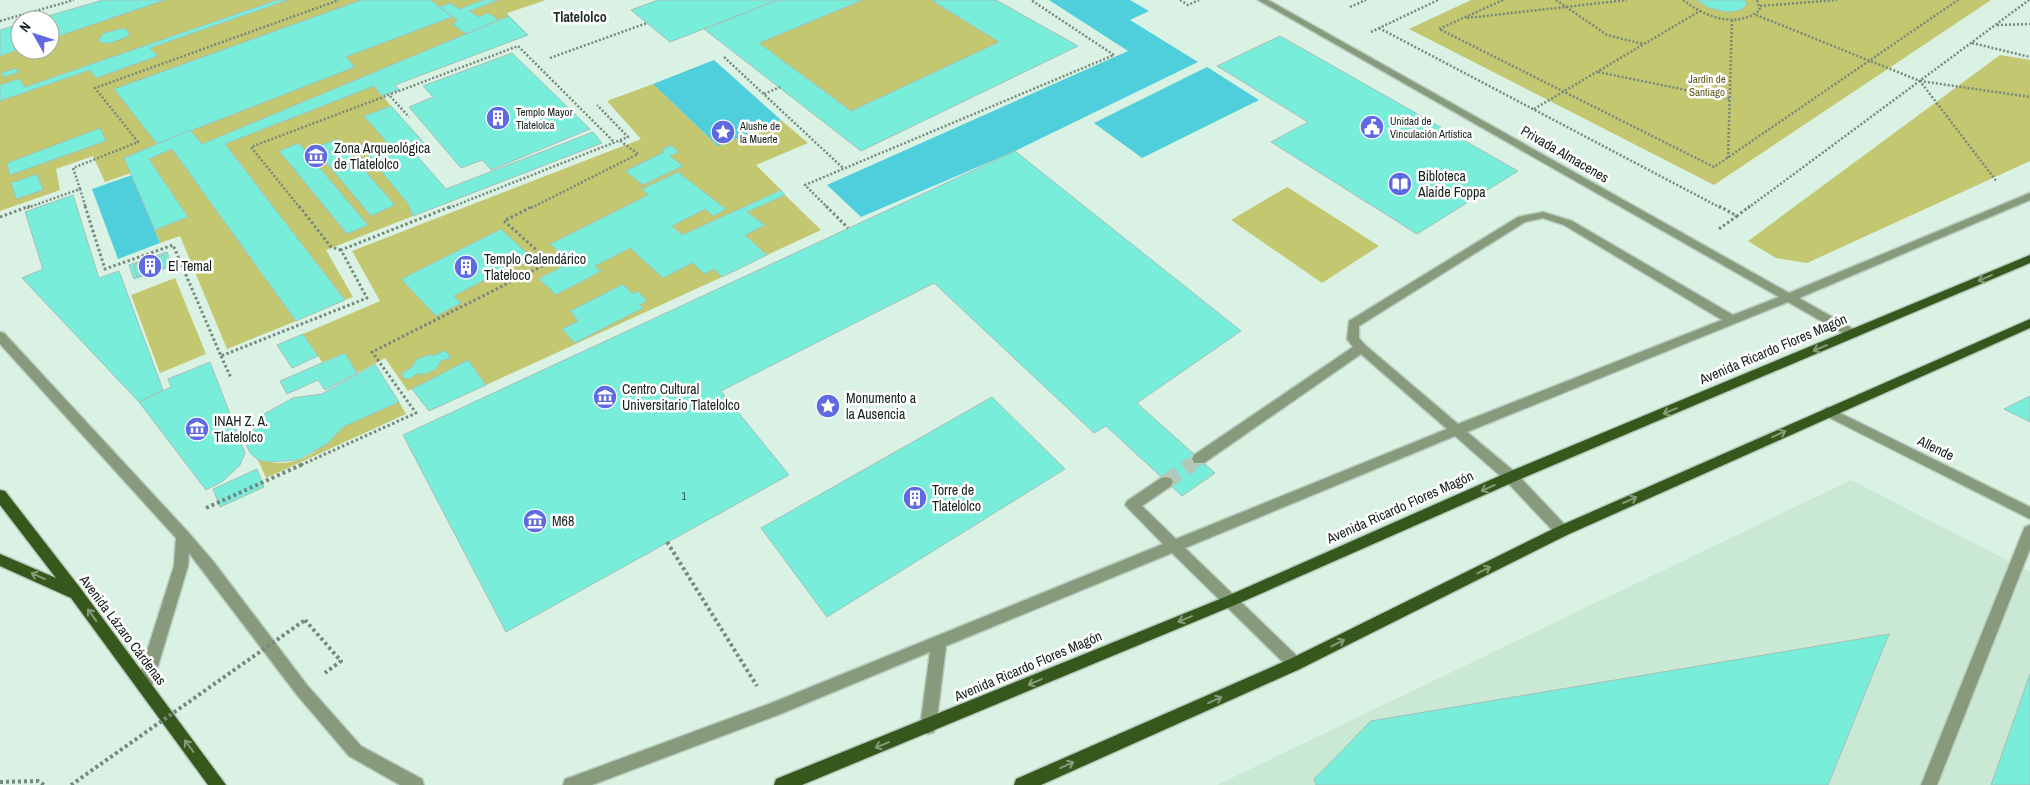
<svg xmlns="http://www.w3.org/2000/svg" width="2030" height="785" font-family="'Archivo Narrow',sans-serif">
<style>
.built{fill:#cae9d5}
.green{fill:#c3c76f}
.water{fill:#4fcedb}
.building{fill:#78eeda;stroke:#a3bfb9}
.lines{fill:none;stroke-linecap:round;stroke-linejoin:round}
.minor-tunnel-far1{stroke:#b3c8bb;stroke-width:12;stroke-dasharray:12 5.5;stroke-linecap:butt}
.minor-tunnel{stroke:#b3c8bb;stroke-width:15;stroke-dasharray:15 8;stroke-linecap:butt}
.minor-casing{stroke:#b7ccbf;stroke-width:3}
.major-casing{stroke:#b7ccbf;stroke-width:3}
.path-far2{stroke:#78887e;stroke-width:2.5;stroke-dasharray:2 2;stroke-linecap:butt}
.path-far1{stroke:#78887e;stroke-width:3;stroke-dasharray:2.5 2.5;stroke-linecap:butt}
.path{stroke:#78887e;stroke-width:4;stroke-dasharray:3 3;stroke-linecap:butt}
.minor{fill:#879b7c;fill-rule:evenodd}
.major{fill:#36581d;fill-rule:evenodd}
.path-bridge{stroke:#78887e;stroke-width:4;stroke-dasharray:3 3;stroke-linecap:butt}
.oneway{stroke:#869b77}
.labels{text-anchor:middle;stroke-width:5;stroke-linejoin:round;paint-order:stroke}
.far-park-label{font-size:11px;fill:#5a5c1c;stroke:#fff}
.far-poi-label{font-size:11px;fill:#17201b;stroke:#fff;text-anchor:start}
.number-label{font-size:11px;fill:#2f544b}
.far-quarter-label{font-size:14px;font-weight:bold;fill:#1d2f24;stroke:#fff}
.poi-label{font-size:14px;fill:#17201b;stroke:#fff;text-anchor:start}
.street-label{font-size:14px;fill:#17201b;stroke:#fff}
</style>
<rect width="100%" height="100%" fill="#daf2e3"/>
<!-- built -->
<polygon class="built" points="1851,480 2030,572 2030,674 1991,785 1217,785"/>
<!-- green -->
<g class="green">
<polygon points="165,0 277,0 25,87 19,79 0,85 0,56 20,49 50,50 50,39"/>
<polygon points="288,0 361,0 157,144 125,158 131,173 105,182 93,156 56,169 60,190 0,211 0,101 90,70 96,78 157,56 150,48"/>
<polygon points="431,0 483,0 459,9 450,3 440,7"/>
<polygon points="499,0 546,0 507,13 509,16 499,20 488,13 479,17 469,11"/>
<polygon points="863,0 931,0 999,42 851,111 759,43"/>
<polygon points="1471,0 1991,0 1714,185 1409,29"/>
<polygon points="452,17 458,21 453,24 466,34 202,144 190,130 355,67 346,57"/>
<polygon points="2000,55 2030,60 2030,161 1807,263 1776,258 1748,241"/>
<polygon points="653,84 718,146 781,120 808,143 756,165 781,190 682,235 672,226 705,209 714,216 725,209 678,172 643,189 648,195 551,244 570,262 539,278 556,295 600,272 595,266 630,248 663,278 692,263 705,274 714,269 722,277 486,385 468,360 408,391 385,358 357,373 345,353 322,362 303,334 380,301 352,251 641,139 607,101"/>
<polygon points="374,86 391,106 364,116 390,146 368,155 409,205 413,216 326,250 353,297 345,300 225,144"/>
<polygon points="172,149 296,321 227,349 180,236 160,243 155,230 188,217 149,159"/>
<polygon points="1287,187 1379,246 1322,283 1231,220"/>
<polygon points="785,195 821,230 767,255 745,235 765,225 747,212"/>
<polygon points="175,278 206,354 160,373 131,295"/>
<path d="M399,402L406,414L266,478L258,460C299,470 315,453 343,428C352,419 386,408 399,402Z"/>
</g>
<!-- water -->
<g class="water">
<polygon points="1049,0 1130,0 1149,11 1130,20 1198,62 1015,151 861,217 827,185 1128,51"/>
<polygon points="714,60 781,120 718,146 653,84"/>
<polygon points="1207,67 1259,100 1142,158 1094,123"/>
<polygon points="132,175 160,243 118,259 92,189"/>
</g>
<!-- building -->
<g class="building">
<polygon points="103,0 165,0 50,39 50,20 34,20"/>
<polygon points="277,0 288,0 150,48 158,56 96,78 90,70 0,101 0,85 19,79 25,87"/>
<polygon points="361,0 431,0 452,17 346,57 355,67 157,144 114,89"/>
<polygon points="483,0 499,0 469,11 479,17 488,13 499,20 466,34 452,24 458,21 440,7 450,3 459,9"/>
<polygon points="658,0 778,0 670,42 631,10"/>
<polygon points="778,0 863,0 759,43 851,111 999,42 931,0 996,0 1078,46 861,151 704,29"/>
<polygon points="1696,0 1745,0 1747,4 1741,10 1727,12 1709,8"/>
<polygon points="509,16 528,35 395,85 399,90 382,96 374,86 225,144 345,300 296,321 172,149 149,159 188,217 155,230 124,158 190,130 202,144"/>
<polygon points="20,24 20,49 0,56 0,30"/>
<polygon points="119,29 127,29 129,36 111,43 102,43 98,40 104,33"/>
<polygon points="1280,36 1518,171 1417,234 1271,142 1308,122 1217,66"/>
<polygon points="512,53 590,129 491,170 482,160 461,168 409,107 433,97 423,86"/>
<polygon points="16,68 19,72 4,77 1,73"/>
<polygon points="391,106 425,144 411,149 446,189 593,132 602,143 413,216 409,205 368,155 390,146 364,116"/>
<polygon points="100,128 106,141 10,175 7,163"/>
<polygon points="337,139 395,205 371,216 314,148"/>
<polygon points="299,143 368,225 347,234 279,151"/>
<polygon points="671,145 679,152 670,156 683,166 643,185 625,171 664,152 661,150"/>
<polygon points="1015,151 1241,331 1137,403 1215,473 1182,496 1106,426 1094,433 934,283 721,391 789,475 506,632 403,435"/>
<polygon points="678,172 726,209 713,216 705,209 672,226 682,235 781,190 785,195 747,212 765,225 745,235 767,255 722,277 714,269 705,274 692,263 663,278 630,248 595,266 601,271 556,295 539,279 570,262 550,244 648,195 642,189"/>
<polygon points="37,174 43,190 16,199 11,183"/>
<polygon points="73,195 99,278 119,271 163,390 139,402 22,278 43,269 25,212"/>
<polygon points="501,229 530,256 454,296 461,303 436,316 401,279"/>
<polygon points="167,252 172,266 134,279 129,265"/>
<polygon points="164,255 167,266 137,277 134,265"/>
<polygon points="623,284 633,294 638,291 647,301 640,305 643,308 575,343 562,329 578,321 570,311"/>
<polygon points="303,334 318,356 292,368 277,345"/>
<polygon points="445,350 451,358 441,361 436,369 426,374 417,374 409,379 403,378 402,373 411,368 417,359 428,355 436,355"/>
<polygon points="345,353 357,373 325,390 318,380 287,394 280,381"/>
<polygon points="468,360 486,385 429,411 412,389"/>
<polygon points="210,362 245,453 240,465 223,481 206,490 139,402 171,387 168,379"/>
<polygon points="375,364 399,402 343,427 327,444 298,460 270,462 258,460 251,454 247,447 247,436 264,414 293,398 322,394"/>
<polygon points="2030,396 2030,422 2004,409"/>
<polygon points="992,397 1065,469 827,617 761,528"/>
<polygon points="257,469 264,487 220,507 213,489"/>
<polygon points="1889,634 1828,785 1316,785 1314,779 1371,721"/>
<polygon points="2030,674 2030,785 1991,785"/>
</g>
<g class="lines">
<!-- minor-tunnel-far1 -->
<polyline class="minor-tunnel-far1" points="1190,465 1199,459"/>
<!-- minor-tunnel -->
<polyline class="minor-tunnel" points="1166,482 1192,464"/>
<!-- minor casing -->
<g class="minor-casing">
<g id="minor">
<path d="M1258,0H1268L1789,293L2030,193V200L1799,298L1857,331L1859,334L1857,337H1849L1788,302L1467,432L1516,473L1567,527L1569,531L1567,535L1562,537L1557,535L1506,481L1455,436L1185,548L1300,659L1303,664L1300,669L1295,671L1290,669L1172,553L946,646L936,727L934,732L928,734L922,732L920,727L930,652L778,715L592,785H563L565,779L571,777L769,704L1163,544L1125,505L1127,501L1161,478L1166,477L1171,478L1173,482L1171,486L1142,506L1176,539L1447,429L1361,354L1204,463H1194L1192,459L1194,455L1353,347L1347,339L1349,321L1518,217L1543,212L1572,221L1733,315L1779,297ZM1543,218L1564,225L1722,320L1458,424L1365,345L1359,338V326L1525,222Z"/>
<polygon points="0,332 4,333 188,532 213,561 307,685 361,746 422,779 424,785 400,785 349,756 297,695 189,553 188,566 152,686 149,691 144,693 139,691 136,686 174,566 176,538 0,344"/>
<polygon points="1828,407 2030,507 2030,519 1824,415 1822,412 1824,409"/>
<polygon points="2030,525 2030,549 1937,785 1921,785 2023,531 2025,527"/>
</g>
</g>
<!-- major casing -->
<g class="major-casing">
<g id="major">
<polygon points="2030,255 2030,263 1516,481 1235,605 802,785 774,785 776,779 1225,597 1506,473"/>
<polygon points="2030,319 2030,328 1567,535 1300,669 1041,785 1014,785 1016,779 1290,659 1557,527"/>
<polygon points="0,490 5,491 81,589 226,785 208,785 71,598 0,566 0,554 56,578 0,505"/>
</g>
</g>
<!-- path-far2 -->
<g class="path-far2">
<polyline points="1180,0 1188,5 1199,0"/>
<polyline points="1503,0 1439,29 1714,167 1958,0"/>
<polyline points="1556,0 1607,35 1643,44"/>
<path d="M1683,0C1705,17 1736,29 1760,10L1757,0"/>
<polyline points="1760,6 1837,0"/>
<polyline points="1350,7 1366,0"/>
<polyline points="1756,15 1920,81 1997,182"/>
<polyline points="1467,18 1627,0"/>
<polyline points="0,21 74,0"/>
<polyline points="1997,25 2030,24"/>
<polyline points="1379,28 1721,208"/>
<polyline points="1371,32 1438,0"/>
<polyline points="1972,43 2030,57"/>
<polyline points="724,57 844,169"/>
<polyline points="550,58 647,23"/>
<polyline points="1598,72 1730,99"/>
<polyline points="1920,81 2030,97"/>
<polyline points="764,94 780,87"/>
<polyline points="390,96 409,117"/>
<polyline points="1534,109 1700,11"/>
<polyline points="1728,158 1732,19"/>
<polyline points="80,189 73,168 138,142 95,88 339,0"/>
<polyline points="27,208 80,189 86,208"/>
<polyline points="300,208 251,147 518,46 614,142"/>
<polyline points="449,208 628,137 597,105"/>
<polyline points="531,208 638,154 619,140"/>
<polyline points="828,208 805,185 1114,55 1031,0"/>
<polyline points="1748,208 2029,0"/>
</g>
<!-- path-far1 -->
<g class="path-far1">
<polyline points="85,206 105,269 173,245 221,356 367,298 341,250 452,206"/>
<polyline points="299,206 331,247 341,250"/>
<polyline points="826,206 848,228"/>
<polyline points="1719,206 1737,216 1750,206"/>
<polyline points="0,217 30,206"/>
<polyline points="1719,229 1737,216"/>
<polyline points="221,356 231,378"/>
<polyline points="301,465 416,413 372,352 550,262 504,221 533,206"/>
</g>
<!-- path -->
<g class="path">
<polyline points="206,508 303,464"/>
<polyline points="667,542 757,686"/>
<polyline points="305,620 341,661 325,673"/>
<polyline points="0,782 38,781 44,785"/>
</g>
<!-- minor -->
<use href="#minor" class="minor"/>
<!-- major -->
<use href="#major" class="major"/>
<!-- path-bridge -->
<polyline class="path-bridge" points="71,785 305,620"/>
</g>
<!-- one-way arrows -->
<defs><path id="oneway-shaft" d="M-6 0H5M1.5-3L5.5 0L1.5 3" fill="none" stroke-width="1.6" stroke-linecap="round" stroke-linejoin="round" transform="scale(1.25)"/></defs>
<g class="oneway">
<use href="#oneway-shaft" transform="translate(1985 278) rotate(157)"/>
<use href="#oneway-shaft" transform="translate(1820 348) rotate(157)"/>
<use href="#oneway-shaft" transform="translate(1670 411) rotate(157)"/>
<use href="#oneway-shaft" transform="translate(1779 434) rotate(-24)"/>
<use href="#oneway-shaft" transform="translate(1488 488) rotate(156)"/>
<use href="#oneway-shaft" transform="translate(1630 500) rotate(-24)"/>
<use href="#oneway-shaft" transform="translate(1484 570) rotate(-27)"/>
<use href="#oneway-shaft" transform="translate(38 576) rotate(-156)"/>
<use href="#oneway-shaft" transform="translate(92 615) rotate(-126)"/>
<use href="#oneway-shaft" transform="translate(1185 619) rotate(157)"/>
<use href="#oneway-shaft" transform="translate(1338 643) rotate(-27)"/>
<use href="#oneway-shaft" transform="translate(1035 682) rotate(157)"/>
<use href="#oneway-shaft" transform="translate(1215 700) rotate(-24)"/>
<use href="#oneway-shaft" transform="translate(882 745) rotate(158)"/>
<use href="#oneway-shaft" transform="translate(189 746) rotate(-127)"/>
<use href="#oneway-shaft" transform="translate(1067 765) rotate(-24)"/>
</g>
<!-- icons -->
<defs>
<g id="building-disc" transform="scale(1.25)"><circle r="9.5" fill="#5f6ae2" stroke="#fff"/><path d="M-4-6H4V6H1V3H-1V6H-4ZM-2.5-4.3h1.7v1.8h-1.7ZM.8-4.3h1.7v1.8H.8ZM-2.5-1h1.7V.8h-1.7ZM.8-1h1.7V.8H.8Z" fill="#fff"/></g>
<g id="civic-disc" transform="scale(1.25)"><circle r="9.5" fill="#5f6ae2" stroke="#fff"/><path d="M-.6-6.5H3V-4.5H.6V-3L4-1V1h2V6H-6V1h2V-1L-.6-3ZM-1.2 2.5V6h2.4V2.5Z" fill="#fff"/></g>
<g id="sight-disc" transform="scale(1.25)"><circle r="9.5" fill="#5f6ae2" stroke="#fff"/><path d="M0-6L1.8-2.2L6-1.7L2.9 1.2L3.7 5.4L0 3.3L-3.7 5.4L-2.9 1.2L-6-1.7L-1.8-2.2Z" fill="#fff"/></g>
<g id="museum-disc" transform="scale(1.25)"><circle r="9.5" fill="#5f6ae2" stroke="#fff"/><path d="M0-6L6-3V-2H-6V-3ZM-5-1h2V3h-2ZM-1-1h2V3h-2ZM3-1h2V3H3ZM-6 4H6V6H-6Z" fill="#fff"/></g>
<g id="library-disc" transform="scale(1.25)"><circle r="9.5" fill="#5f6ae2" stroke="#fff"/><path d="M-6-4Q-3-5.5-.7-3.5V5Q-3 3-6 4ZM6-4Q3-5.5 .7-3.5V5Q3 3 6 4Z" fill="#fff"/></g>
</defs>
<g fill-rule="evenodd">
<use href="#building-disc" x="498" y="118"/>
<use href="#civic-disc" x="1372" y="127"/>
<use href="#sight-disc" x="723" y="132"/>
<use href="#museum-disc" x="316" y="156"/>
<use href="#library-disc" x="1400" y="184"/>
<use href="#building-disc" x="150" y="266"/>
<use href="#building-disc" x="466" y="267"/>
<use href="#museum-disc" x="605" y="397"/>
<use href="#sight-disc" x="828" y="406"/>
<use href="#museum-disc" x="197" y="429"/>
<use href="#building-disc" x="915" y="498"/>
<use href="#museum-disc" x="535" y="521"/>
</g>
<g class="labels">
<!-- far-park labels -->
<g class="far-park-label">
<text x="1707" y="83">Jardin de<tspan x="1707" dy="13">Santiago</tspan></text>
</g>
<!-- far-poi labels -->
<g class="far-poi-label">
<text x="516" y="116">Templo Mayor<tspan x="516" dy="13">Tlatelolca</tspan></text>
<text x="1390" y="125">Unidad de<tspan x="1390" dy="13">Vinculación Artística</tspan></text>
<text x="740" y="130">Alushe de<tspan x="740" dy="13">la Muerte</tspan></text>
</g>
<!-- number labels -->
<g class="number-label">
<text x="684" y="500">1</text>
</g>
<!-- far-quarter labels -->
<g class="far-quarter-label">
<text x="580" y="22">Tlatelolco</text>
</g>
<!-- poi labels -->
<g class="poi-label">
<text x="334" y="153">Zona Arqueológica<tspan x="334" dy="16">de Tlatelolco</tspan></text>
<text x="1418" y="181">Bibloteca<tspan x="1418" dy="16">Alaíde Foppa</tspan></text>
<text x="484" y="264">Templo Calendárico<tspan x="484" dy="16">Tlateloco</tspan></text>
<text x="168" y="271">El Temal</text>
<text x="622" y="394">Centro Cultural<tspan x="622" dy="16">Universitario Tlatelolco</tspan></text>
<text x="846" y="403">Monumento a<tspan x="846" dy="16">la Ausencia</tspan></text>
<text x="214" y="426">INAH Z. A.<tspan x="214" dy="16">Tlatelolco</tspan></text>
<text x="932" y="495">Torre de<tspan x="932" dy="16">Tlatelolco</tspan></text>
<text x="552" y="526">M68</text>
</g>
<!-- street labels -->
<g class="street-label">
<text transform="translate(1565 154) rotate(30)" y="5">Privada Almacenes</text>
<text transform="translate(1773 349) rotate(-23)" y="5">Avenida Ricardo Flores Magón</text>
<text transform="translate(1936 448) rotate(26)" y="5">Allende</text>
<text transform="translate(1400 507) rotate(-24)" y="5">Avenida Ricardo Flores Magón</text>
<text transform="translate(123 630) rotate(53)" y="5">Avenida Lázaro Cárdenas</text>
<text transform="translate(1028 666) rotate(-23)" y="5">Avenida Ricardo Flores Magón</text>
</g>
</g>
<!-- north arrow -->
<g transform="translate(35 35) rotate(309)"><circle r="24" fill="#ffffff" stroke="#a2a6a4"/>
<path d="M0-4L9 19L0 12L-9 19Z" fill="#5f6ae2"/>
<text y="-8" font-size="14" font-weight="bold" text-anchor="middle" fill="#17201b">N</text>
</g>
</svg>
